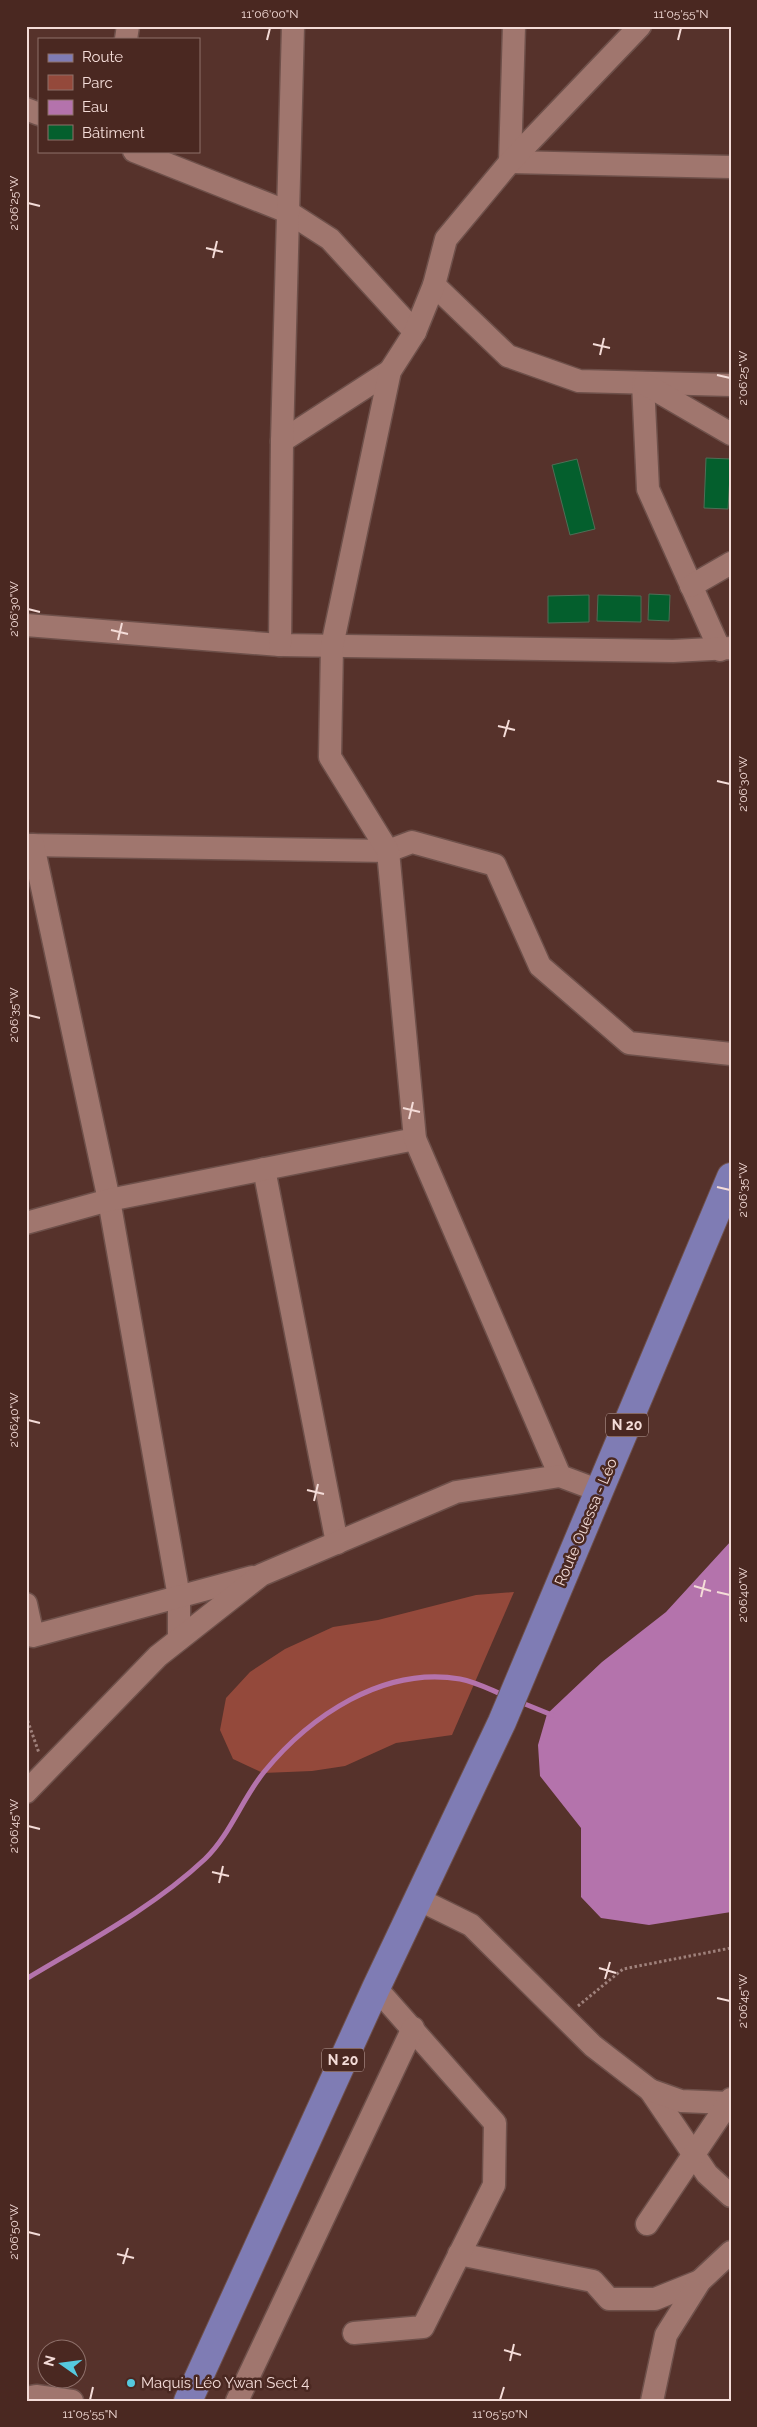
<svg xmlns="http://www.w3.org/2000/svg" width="757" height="2427" font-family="Raleway,sans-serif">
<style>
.green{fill:#94493b}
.water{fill:#b473ac}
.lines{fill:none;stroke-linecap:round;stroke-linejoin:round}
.stream{stroke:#b473ac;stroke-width:5}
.building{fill:#045f2d;stroke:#4e6e56}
.minor-casing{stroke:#6e504a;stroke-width:25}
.major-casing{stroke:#6e504a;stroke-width:30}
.path{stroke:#9f817b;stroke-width:3;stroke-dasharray:2.5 2.5;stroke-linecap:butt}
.minor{stroke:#a0766e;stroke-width:22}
.major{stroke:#7f7cb4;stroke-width:28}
.ticks{fill:none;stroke:#f4dcd8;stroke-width:2}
.poi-dot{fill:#55cadf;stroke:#4a2821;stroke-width:2}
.labels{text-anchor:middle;stroke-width:5;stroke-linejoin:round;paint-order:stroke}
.shield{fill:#4a2821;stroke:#c1a6a1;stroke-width:1}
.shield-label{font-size:14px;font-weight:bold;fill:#f4dcd8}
.street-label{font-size:15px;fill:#f4dcd8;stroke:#4a2821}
.poi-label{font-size:15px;fill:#f4dcd8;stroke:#4a2821;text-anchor:start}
.neatline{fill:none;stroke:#f4dcd8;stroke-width:2}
.ticks-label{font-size:12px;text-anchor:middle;fill:#f4dcd8}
</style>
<rect width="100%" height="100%" fill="#56322b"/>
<!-- green -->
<polygon class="green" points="514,1592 452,1735 396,1743 345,1766 312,1771 263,1773 233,1759 220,1730 226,1698 250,1672 285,1649 333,1627 378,1620 476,1595"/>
<!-- water -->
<polygon class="water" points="731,1541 731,1912 649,1925 601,1918 581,1897 581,1828 540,1776 538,1745 547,1714 602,1662 666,1612"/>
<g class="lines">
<!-- stream -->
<g class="stream">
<polyline points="520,1702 552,1715"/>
<path d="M26,1979C86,1943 154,1907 205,1859C230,1835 242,1799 264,1772C310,1716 383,1666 460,1679C476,1682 491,1690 506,1696"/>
</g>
</g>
<!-- building -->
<g class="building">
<polygon points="706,458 731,459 728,509 704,508"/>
<polygon points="577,459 595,529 570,535 552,465"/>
<polygon points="649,594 670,595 669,621 648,620"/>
<polygon points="589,595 589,622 548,623 548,596"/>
<polygon points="598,595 641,596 641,622 597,621"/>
</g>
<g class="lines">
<!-- minor casing -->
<g class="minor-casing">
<g id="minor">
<polyline points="514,26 510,162 731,167"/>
<polyline points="126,39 128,26"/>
<polyline points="26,109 39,114"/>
<polyline points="134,151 288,212 330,239 415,332"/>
<polyline points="434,285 508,356 579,381 731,385"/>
<polyline points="643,383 648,489 720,650"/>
<polyline points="645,384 731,434"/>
<polyline points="282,441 390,371"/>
<polyline points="691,586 731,563"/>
<polyline points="26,625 280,645 673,651 731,648"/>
<polyline points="280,645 282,441 293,26"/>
<polyline points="26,845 388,851 412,842 495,865 540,966 629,1043 731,1054"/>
<polyline points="33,845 109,1200 179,1597 179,1639"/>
<polyline points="264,1169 337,1543"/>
<polyline points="26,1223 109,1200 415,1139"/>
<polyline points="600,1491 560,1476 415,1139 388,851 330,757 332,646 390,371 415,332 434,285 446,239 510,162 640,26"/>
<polyline points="26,1604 33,1636 252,1577"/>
<polyline points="26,1792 158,1656 261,1575 456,1492 560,1476"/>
<polyline points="418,1899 471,1925 593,2046 650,2090 707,2174 731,2196"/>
<polyline points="650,2090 681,2101 729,2103"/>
<polyline points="647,2224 731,2099"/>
<polyline points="459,2254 593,2281 609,2299 655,2299 700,2281"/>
<polyline points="354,2333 423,2327 494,2185 495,2123 376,1988"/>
<polyline points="26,2398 36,2396 72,2401"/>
<polyline points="237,2401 413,2028"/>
<polyline points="652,2401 666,2335 700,2281 731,2252"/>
</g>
</g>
<!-- major casing -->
<g class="major-casing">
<polyline id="major" points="188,2401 376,1988 502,1722 731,1177"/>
</g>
<!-- path -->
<g class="path">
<polyline points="26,1716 39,1753"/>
<polyline points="578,2006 623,1969 731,1948"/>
</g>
<!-- minor -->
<use href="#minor" class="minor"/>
<!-- major -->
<use href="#major" class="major"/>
</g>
<!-- ticks -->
<path class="ticks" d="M267,40L270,28M678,40L681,28M28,203L40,206M206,248L223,252M213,258L217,241M593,344L610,348M600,355L604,338M717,375L730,378M28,609L40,612M111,630L128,634M118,640L122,623M498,726L515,730M504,737L509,720M717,781L730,784M28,1015L40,1018M403,1108L420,1112M409,1119L413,1102M717,1187L730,1190M28,1420L40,1423M307,1490L324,1494M314,1501L318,1484M694,1586L711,1591M717,1592L730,1595M701,1597L705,1580M28,1826L40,1829M212,1872L229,1876M219,1883L223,1866M599,1968L616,1973M605,1979L610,1962M717,1998L730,2001M28,2232L40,2235M117,2254L134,2258M123,2264L128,2248M504,2350L521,2355M510,2361L514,2344M90,2400L93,2387M500,2400L504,2387"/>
<!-- markers -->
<circle class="poi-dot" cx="131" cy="2383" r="5"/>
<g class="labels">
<!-- shield labels -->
<g class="shield">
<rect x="606" y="1413.5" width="42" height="23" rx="4"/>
<rect x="322" y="2048.5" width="42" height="23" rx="4"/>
</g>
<g class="shield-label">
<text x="627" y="1430">N 20</text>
<text x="343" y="2065">N 20</text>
</g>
<!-- street labels -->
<g class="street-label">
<text transform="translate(586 1522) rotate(-67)" y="5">Route Ouessa - Léo</text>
</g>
<!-- poi labels -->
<g class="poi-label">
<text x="141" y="2388">Maquis Léo Ywan Sect 4</text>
</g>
</g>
<!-- border -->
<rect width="757" height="2427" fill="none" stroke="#4a2821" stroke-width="55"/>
<!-- legend -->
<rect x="38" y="38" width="162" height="115" fill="#4a2821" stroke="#8e706a"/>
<rect x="48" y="54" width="25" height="8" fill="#7f7cb4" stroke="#8e706a"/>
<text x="82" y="62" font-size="15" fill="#f4dcd8">Route</text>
<rect x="48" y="75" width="25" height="15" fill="#94493b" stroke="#8e706a"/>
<text x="82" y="88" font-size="15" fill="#f4dcd8">Parc</text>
<rect x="48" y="100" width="25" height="15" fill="#b473ac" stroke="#8e706a"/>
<text x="82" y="112" font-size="15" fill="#f4dcd8">Eau</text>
<rect x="48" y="125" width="25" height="15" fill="#045f2d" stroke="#8e706a"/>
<text x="82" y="138" font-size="15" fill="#f4dcd8">Bâtiment</text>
<!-- north arrow -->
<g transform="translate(62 2364) rotate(284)"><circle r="24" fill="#4a2821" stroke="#8e706a"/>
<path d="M0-4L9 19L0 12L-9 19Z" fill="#55cadf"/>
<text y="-8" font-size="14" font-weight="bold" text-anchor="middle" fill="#f4dcd8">N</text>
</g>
<rect x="28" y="28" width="702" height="2372" class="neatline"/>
<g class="ticks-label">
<text x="270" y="18">11°06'00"N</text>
<text x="681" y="18">11°05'55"N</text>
<text transform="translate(14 203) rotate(-90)" y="4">2°06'25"W</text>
<text transform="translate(743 378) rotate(-90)" y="4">2°06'25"W</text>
<text transform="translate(14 609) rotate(-90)" y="4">2°06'30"W</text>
<text transform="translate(743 784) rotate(-90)" y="4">2°06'30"W</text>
<text transform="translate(14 1015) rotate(-90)" y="4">2°06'35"W</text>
<text transform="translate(743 1190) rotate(-90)" y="4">2°06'35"W</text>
<text transform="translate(14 1420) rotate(-90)" y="4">2°06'40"W</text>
<text transform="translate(743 1595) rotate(-90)" y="4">2°06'40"W</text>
<text transform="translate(14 1826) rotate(-90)" y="4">2°06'45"W</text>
<text transform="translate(743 2001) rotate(-90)" y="4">2°06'45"W</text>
<text transform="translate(14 2232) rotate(-90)" y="4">2°06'50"W</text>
<text x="90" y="2418">11°05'55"N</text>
<text x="500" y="2418">11°05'50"N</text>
</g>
</svg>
